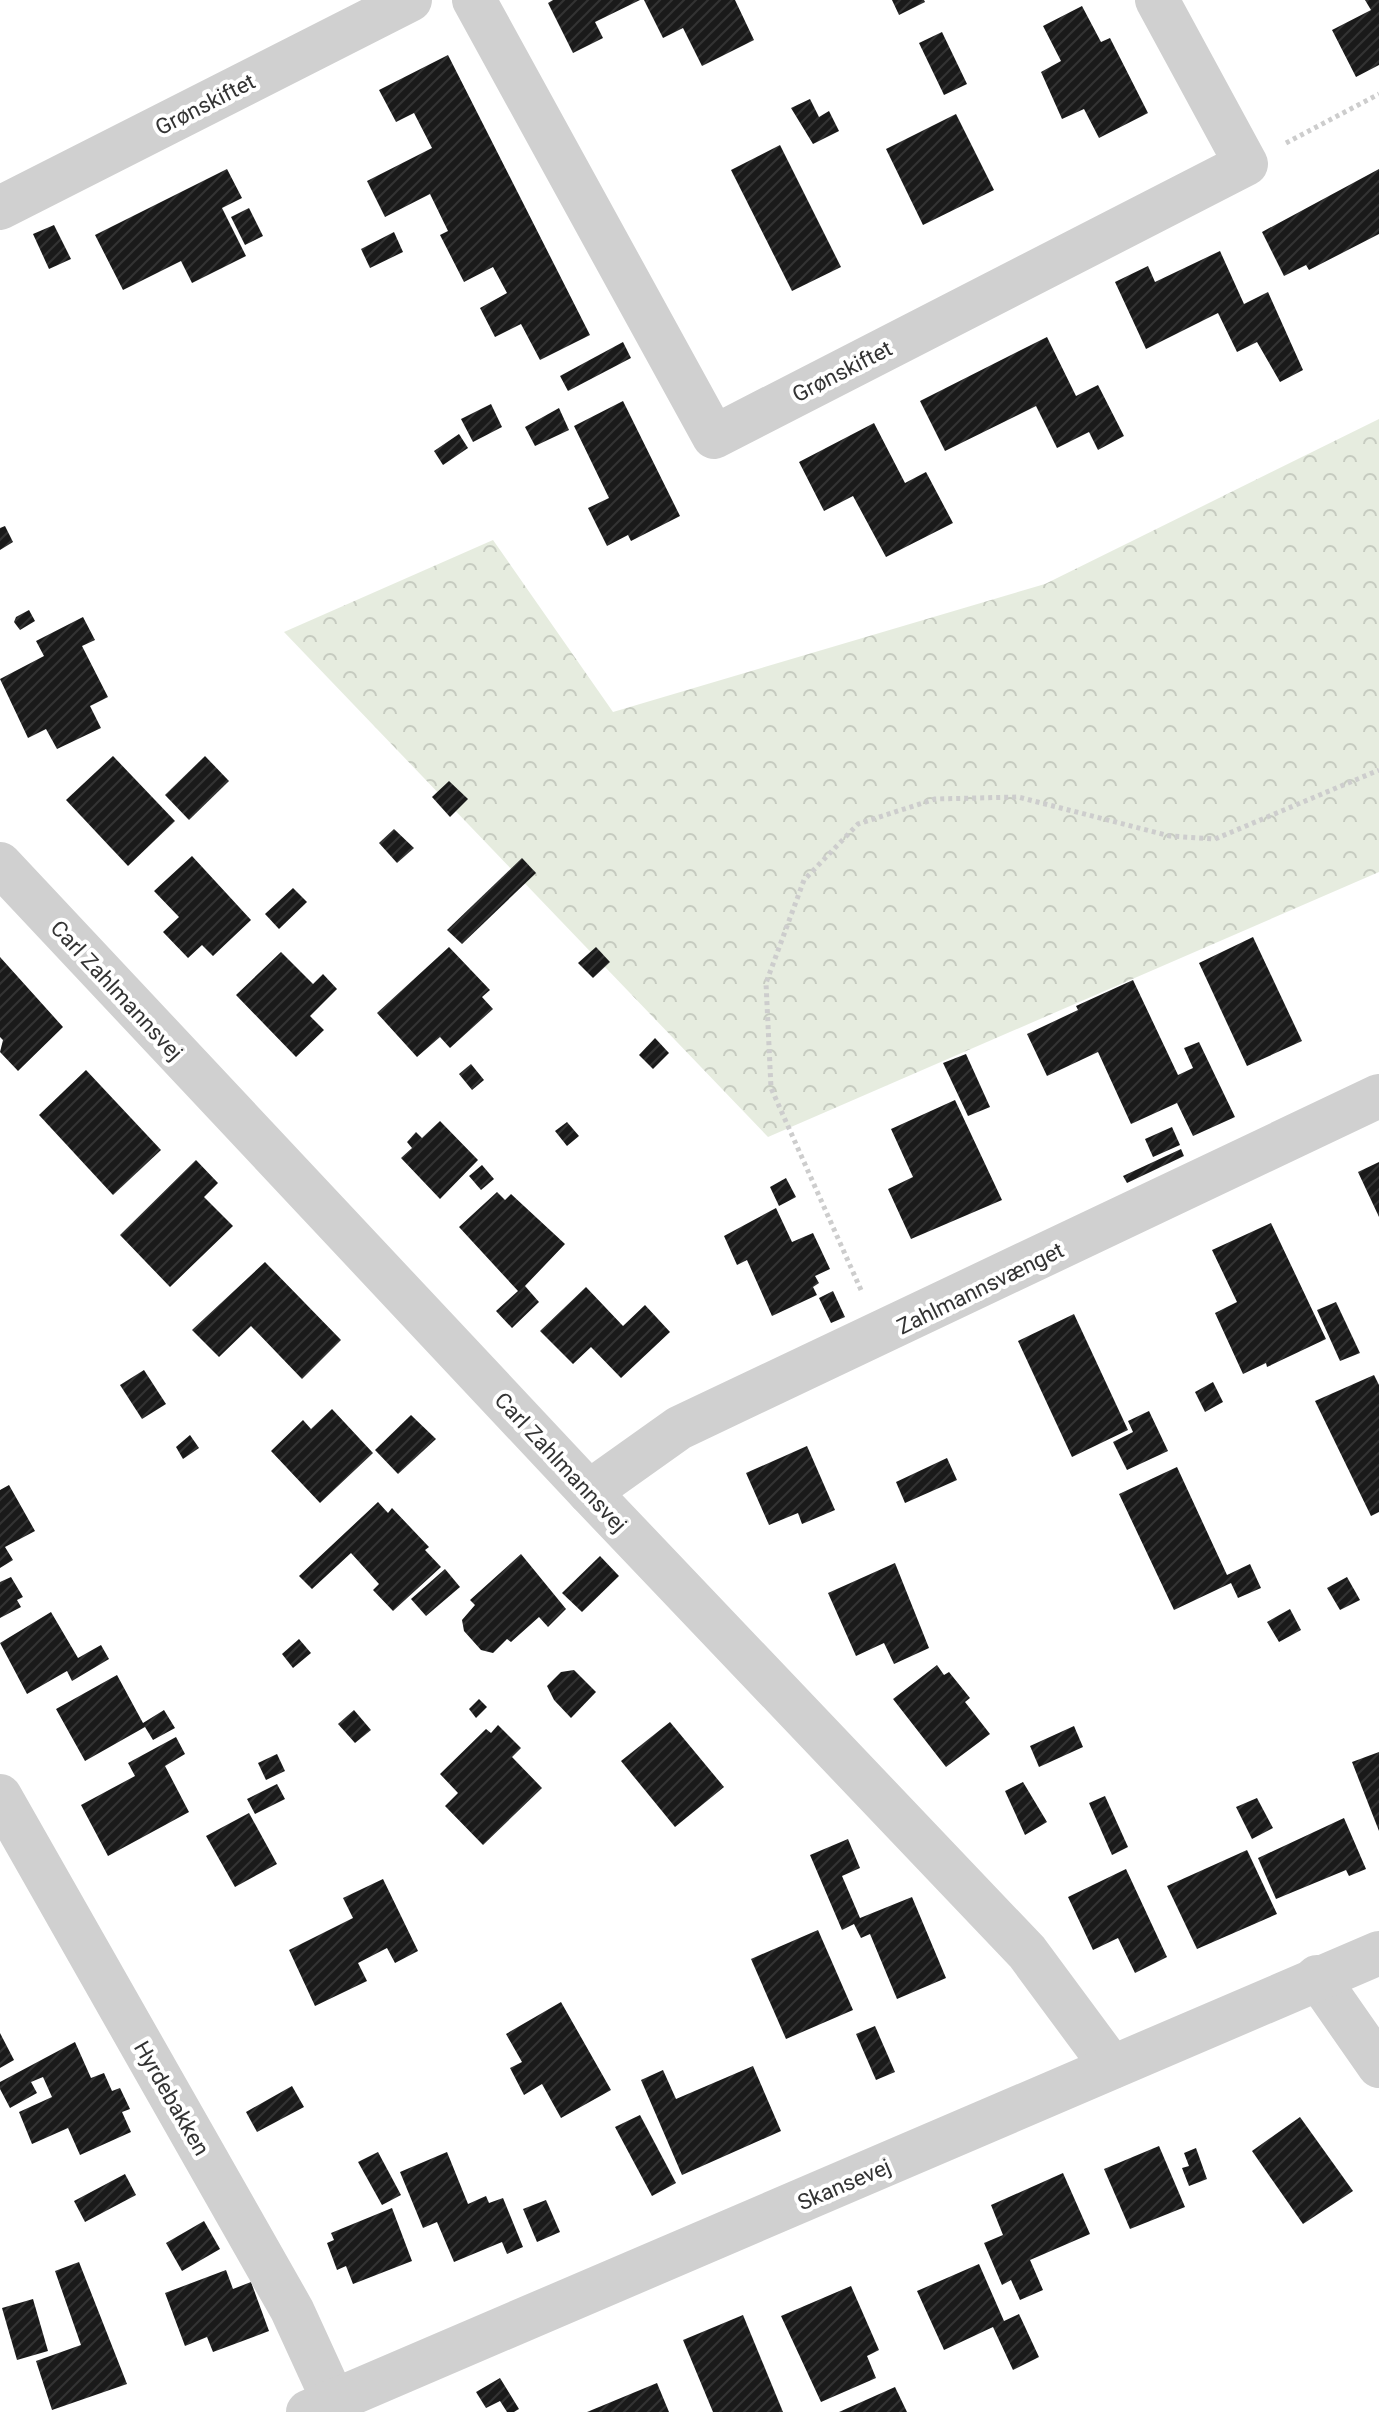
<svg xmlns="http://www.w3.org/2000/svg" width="1379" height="2412" font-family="Roboto,sans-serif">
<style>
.forest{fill:url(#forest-crowns)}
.building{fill:url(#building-hatch)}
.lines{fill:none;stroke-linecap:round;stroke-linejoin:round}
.path{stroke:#cdcdcd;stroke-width:5;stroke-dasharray:4 4;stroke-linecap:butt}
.minor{stroke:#d0d0d0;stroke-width:44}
.labels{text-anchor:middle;stroke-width:8;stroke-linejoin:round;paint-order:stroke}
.street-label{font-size:22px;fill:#333;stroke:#fff}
</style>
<defs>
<pattern id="forest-crowns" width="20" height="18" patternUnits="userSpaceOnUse" patternTransform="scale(2)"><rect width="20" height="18" fill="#e6ecdf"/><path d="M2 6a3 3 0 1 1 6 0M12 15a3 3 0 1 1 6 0" fill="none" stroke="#c6cbc0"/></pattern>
<pattern id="building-hatch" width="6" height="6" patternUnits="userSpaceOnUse" patternTransform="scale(2)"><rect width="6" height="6" fill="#1a1a1a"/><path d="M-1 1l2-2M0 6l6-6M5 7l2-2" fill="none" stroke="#333"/></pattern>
</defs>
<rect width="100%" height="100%" fill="#fff"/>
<!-- forest -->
<polygon class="forest" points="1379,419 1379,872 768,1137 284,632 493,540 613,712 1045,584"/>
<!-- building -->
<g class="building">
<polygon points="553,0 640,0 595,22 603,38 573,53 548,3"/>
<polygon points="644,0 735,0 754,40 702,66 683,28 663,38"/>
<polygon points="892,0 924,0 925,2 899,15"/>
<polygon points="1365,0 1379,0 1379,65 1356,77 1332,30 1371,10"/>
<polygon points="1082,6 1101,42 1110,38 1148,113 1099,138 1084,109 1062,119 1041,72 1061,61 1043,26"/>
<polygon points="942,32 967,84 944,95 919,43"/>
<polygon points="448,55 590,335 540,360 521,324 495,337 480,308 507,293 493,267 464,282 440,235 448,231 430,194 385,217 367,181 432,148 414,113 396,122 379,90"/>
<polygon points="810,99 819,117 829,111 839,131 813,144 791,108"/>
<polygon points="956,114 994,190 923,225 886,149"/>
<polygon points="780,145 841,267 792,291 731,170"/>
<polygon points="227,169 242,198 222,208 246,256 192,283 181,261 123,290 95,235"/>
<polygon points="1379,169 1379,234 1309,270 1306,265 1284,276 1262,232"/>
<polygon points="249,208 263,236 245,245 231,217"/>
<polygon points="54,225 71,259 49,269 33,234"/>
<polygon points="394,232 403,252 370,268 361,249"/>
<polygon points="1220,251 1244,304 1268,292 1303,370 1280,382 1257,342 1237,352 1218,313 1146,349 1115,282 1148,266 1155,282"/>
<polygon points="1047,337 1076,396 1098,385 1124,436 1098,450 1089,432 1057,448 1036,406 945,451 920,401"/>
<polygon points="623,342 631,358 568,391 560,376"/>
<polygon points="623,401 680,516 631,541 628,535 607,546 588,508 609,498 574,426"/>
<polygon points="491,404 502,427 473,442 461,419"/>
<polygon points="559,408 569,430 535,446 525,427"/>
<polygon points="874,423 905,483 926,472 953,523 886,557 853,496 824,511 799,462"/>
<polygon points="459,434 468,448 443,465 434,451"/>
<polygon points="5,526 13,542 0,550 0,528"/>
<polygon points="29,610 35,621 20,630 14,622 16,617"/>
<polygon points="83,617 95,640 82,646 108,697 90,706 101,728 57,749 46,729 28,738 0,679 44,656 36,641"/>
<polygon points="113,756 175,821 128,866 66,800"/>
<polygon points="205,756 229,781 189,820 165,795"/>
<polygon points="449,781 468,799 450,817 432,797"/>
<polygon points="394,829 414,848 397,863 379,843"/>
<polygon points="192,856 251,920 213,956 202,945 188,958 163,932 179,917 154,891"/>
<polygon points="522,858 536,873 462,944 447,930"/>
<polygon points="293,888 307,902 279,929 265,914"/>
<polygon points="1253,937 1302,1041 1247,1066 1199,963"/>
<polygon points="449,947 490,990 482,997 493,1009 450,1048 440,1037 417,1057 377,1013"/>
<polygon points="596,947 610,962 593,978 578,963"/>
<polygon points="281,952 313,984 323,974 337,989 310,1016 324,1030 296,1057 236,995"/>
<polygon points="0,957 63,1027 18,1071 0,1052 3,1040 0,1037"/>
<polygon points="1133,980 1178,1075 1193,1068 1184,1048 1199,1042 1235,1117 1193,1136 1177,1103 1131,1124 1098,1052 1047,1076 1027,1034 1078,1010 1076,1006"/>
<polygon points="655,1038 669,1053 653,1069 639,1055"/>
<polygon points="966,1054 990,1107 968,1116 943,1063"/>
<polygon points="471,1064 484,1080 472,1090 459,1074"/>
<polygon points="86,1070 161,1150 113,1195 39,1115"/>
<polygon points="955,1100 1002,1200 911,1239 888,1189 913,1177 891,1129"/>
<polygon points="440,1121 478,1160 440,1199 401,1158 412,1148 407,1142 416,1132 422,1138"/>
<polygon points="567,1122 579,1136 567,1146 555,1131"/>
<polygon points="1172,1127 1180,1145 1153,1157 1145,1139"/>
<polygon points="1181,1149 1184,1156 1127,1183 1123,1176"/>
<polygon points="196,1160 218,1183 204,1197 233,1226 170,1287 120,1235"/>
<polygon points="1379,1162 1379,1217 1358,1172"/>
<polygon points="482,1165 494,1179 481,1190 469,1176"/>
<polygon points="786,1178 796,1197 779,1206 770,1187"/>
<polygon points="497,1192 505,1200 511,1194 565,1244 525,1286 539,1302 512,1328 496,1311 518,1291 459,1227"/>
<polygon points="776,1208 792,1242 813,1233 830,1269 815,1276 819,1283 813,1287 817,1295 772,1316 747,1260 737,1265 724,1236"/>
<polygon points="1271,1223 1326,1339 1267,1367 1266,1363 1243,1374 1215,1313 1237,1302 1212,1250"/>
<polygon points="265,1262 341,1340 302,1379 251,1326 219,1357 192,1330"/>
<polygon points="586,1287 623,1326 645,1305 670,1332 621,1378 591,1347 573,1364 540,1331"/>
<polygon points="833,1291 845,1317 831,1323 819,1298"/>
<polygon points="1336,1302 1360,1353 1340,1361 1317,1310"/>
<polygon points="1074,1314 1128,1430 1072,1457 1018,1341"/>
<polygon points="144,1370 166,1404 142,1419 120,1385"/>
<polygon points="1374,1375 1379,1385 1379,1512 1371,1516 1315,1401"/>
<polygon points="1213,1382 1223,1402 1205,1412 1195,1392"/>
<polygon points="332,1409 373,1453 320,1503 271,1451 303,1420 311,1429"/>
<polygon points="1149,1411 1168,1451 1127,1470 1113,1442 1133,1432 1128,1421"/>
<polygon points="411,1415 436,1439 398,1474 375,1450"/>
<polygon points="190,1435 199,1448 183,1459 176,1447"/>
<polygon points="807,1446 835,1510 802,1524 798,1513 769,1525 746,1473"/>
<polygon points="947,1458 957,1480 905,1503 896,1482"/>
<polygon points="1177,1467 1227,1575 1250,1564 1261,1588 1238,1598 1231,1583 1174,1610 1119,1494"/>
<polygon points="9,1485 35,1531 5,1547 13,1560 0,1568 0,1490"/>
<polygon points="378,1502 388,1513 392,1508 429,1547 425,1550 441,1567 393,1611 373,1590 379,1584 351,1553 312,1589 299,1576"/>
<polygon points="521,1554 566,1609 548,1627 539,1617 511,1642 507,1639 493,1653 481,1650 464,1631 462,1620 475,1605 470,1600"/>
<polygon points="600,1556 619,1576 582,1612 562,1593"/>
<polygon points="895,1563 929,1648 894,1664 884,1643 856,1656 828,1593"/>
<polygon points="445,1569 460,1587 426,1616 411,1599"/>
<polygon points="11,1577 23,1597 17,1600 21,1607 0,1618 0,1582"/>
<polygon points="1347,1577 1360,1600 1340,1610 1327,1588"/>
<polygon points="1290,1609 1301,1630 1279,1642 1267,1622"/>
<polygon points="51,1612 78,1658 101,1645 109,1659 72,1681 67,1671 27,1694 0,1643"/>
<polygon points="299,1639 311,1653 293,1668 282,1654"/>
<polygon points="937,1665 944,1675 949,1672 970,1698 965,1702 990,1734 946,1767 893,1699"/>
<polygon points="574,1670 596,1692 571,1718 554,1700 547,1686 561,1672"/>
<polygon points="117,1675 143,1723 164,1710 175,1728 153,1740 145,1727 85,1761 56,1709"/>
<polygon points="479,1699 487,1707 476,1718 469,1709"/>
<polygon points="354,1710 371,1730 355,1743 338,1724"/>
<polygon points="670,1722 724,1787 675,1827 621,1761"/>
<polygon points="498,1725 521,1748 512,1757 542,1788 483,1845 445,1806 458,1793 440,1774 486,1729 491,1733"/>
<polygon points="1074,1726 1083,1747 1039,1767 1030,1746"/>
<polygon points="176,1737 185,1754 165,1766 189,1812 108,1856 81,1805 135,1776 128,1763"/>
<polygon points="1379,1752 1379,1831 1352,1762"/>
<polygon points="277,1754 285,1771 266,1780 258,1763"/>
<polygon points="1023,1782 1047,1822 1025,1835 1005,1791"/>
<polygon points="277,1784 285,1799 255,1814 247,1799"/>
<polygon points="1105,1796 1128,1847 1112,1855 1089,1803"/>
<polygon points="1257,1798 1273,1828 1252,1839 1236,1807"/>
<polygon points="249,1813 277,1864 235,1887 206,1836"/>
<polygon points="1344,1818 1366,1869 1349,1876 1346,1870 1276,1899 1258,1858"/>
<polygon points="848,1839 860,1868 842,1876 860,1918 912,1897 946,1978 897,1999 870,1934 861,1938 854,1924 842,1930 810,1855"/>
<polygon points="1247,1850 1277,1914 1197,1949 1167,1886"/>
<polygon points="1126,1869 1167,1957 1135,1973 1118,1938 1093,1950 1068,1897"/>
<polygon points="383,1879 418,1951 395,1963 387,1948 358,1963 367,1981 315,2006 289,1950 353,1918 343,1898"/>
<polygon points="818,1930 853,2010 786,2039 751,1959"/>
<polygon points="561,2002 611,2090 561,2118 542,2084 524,2095 510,2068 522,2062 506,2034"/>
<polygon points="875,2026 895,2072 876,2080 856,2034"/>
<polygon points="0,2033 14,2060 0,2068"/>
<polygon points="75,2042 91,2078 104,2073 112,2091 120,2088 130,2109 122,2112 131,2132 80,2155 68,2128 32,2144 19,2112 52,2097 43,2077 31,2082 37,2093 10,2108 0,2089 0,2082"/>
<polygon points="753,2066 781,2131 682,2175 641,2080 663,2070 676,2099"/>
<polygon points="292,2086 304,2107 257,2132 246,2112"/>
<polygon points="640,2115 676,2183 652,2196 615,2127"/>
<polygon points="1300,2117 1353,2191 1303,2224 1252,2151"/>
<polygon points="1159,2146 1185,2207 1130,2229 1104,2169"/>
<polygon points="1196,2148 1207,2179 1189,2186 1182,2168 1189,2166 1184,2153"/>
<polygon points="378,2152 401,2195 382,2205 358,2162"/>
<polygon points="447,2152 468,2204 486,2196 489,2203 503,2198 523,2247 507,2254 502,2242 454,2262 437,2222 423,2228 400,2172"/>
<polygon points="1063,2173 1090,2234 1030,2260 1043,2290 1020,2300 1011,2280 1002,2285 984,2243 1003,2235 991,2205"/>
<polygon points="125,2174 136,2195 85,2222 74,2201"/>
<polygon points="546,2200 560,2232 537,2242 523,2209"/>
<polygon points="392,2208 412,2261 353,2284 346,2266 337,2270 327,2243 334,2240 331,2233"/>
<polygon points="204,2221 220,2249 182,2271 166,2243"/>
<polygon points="79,2262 127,2384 52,2410 36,2361 81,2345 55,2271"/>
<polygon points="979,2264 1004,2321 1019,2314 1039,2357 1013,2370 993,2327 944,2350 917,2291"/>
<polygon points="226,2270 233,2289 251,2282 269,2331 213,2352 207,2337 185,2346 165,2293"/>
<polygon points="851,2286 879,2350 867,2356 876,2378 821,2402 781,2316"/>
<polygon points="33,2299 48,2351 17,2360 2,2308"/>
<polygon points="743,2315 783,2412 713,2412 683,2340"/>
<polygon points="500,2378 519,2409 514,2412 507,2412 500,2401 486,2408 476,2392"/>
<polygon points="657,2383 669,2412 587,2412"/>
<polygon points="895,2387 907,2412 839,2412"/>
</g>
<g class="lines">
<!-- path -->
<g class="path">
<polyline points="1286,143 1379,94"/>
<polyline points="861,1290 771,1088 766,983 804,880 858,824 935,799 1018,797 1170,836 1215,839 1379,770"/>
</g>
<!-- minor -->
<g class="minor">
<polyline points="474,0 714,437 1246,164 1157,0"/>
<polyline points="0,208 410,0"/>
<polyline points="0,864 589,1492 1027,1952 1112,2067"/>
<polyline points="589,1492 679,1428 1379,1096"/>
<polyline points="0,1796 292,2310 335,2404"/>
<polyline points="1317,1977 1379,2066"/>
<polyline points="308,2412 1379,1953"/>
</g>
</g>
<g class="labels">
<!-- street labels -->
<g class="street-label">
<text transform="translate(205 104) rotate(-27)" y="8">Grønskiftet</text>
<text transform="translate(842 371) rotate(-27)" y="8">Grønskiftet</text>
<text transform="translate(117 990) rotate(47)" y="8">Carl Zahlmannsvej</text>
<text transform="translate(980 1288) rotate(-26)" y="8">Zahlmannsvænget</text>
<text transform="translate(561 1462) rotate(47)" y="8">Carl Zahlmannsvej</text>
<text transform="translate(172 2098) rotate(60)" y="8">Hyrdebakken</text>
<text transform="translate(844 2184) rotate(-23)" y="8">Skansevej</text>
</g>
</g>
</svg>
